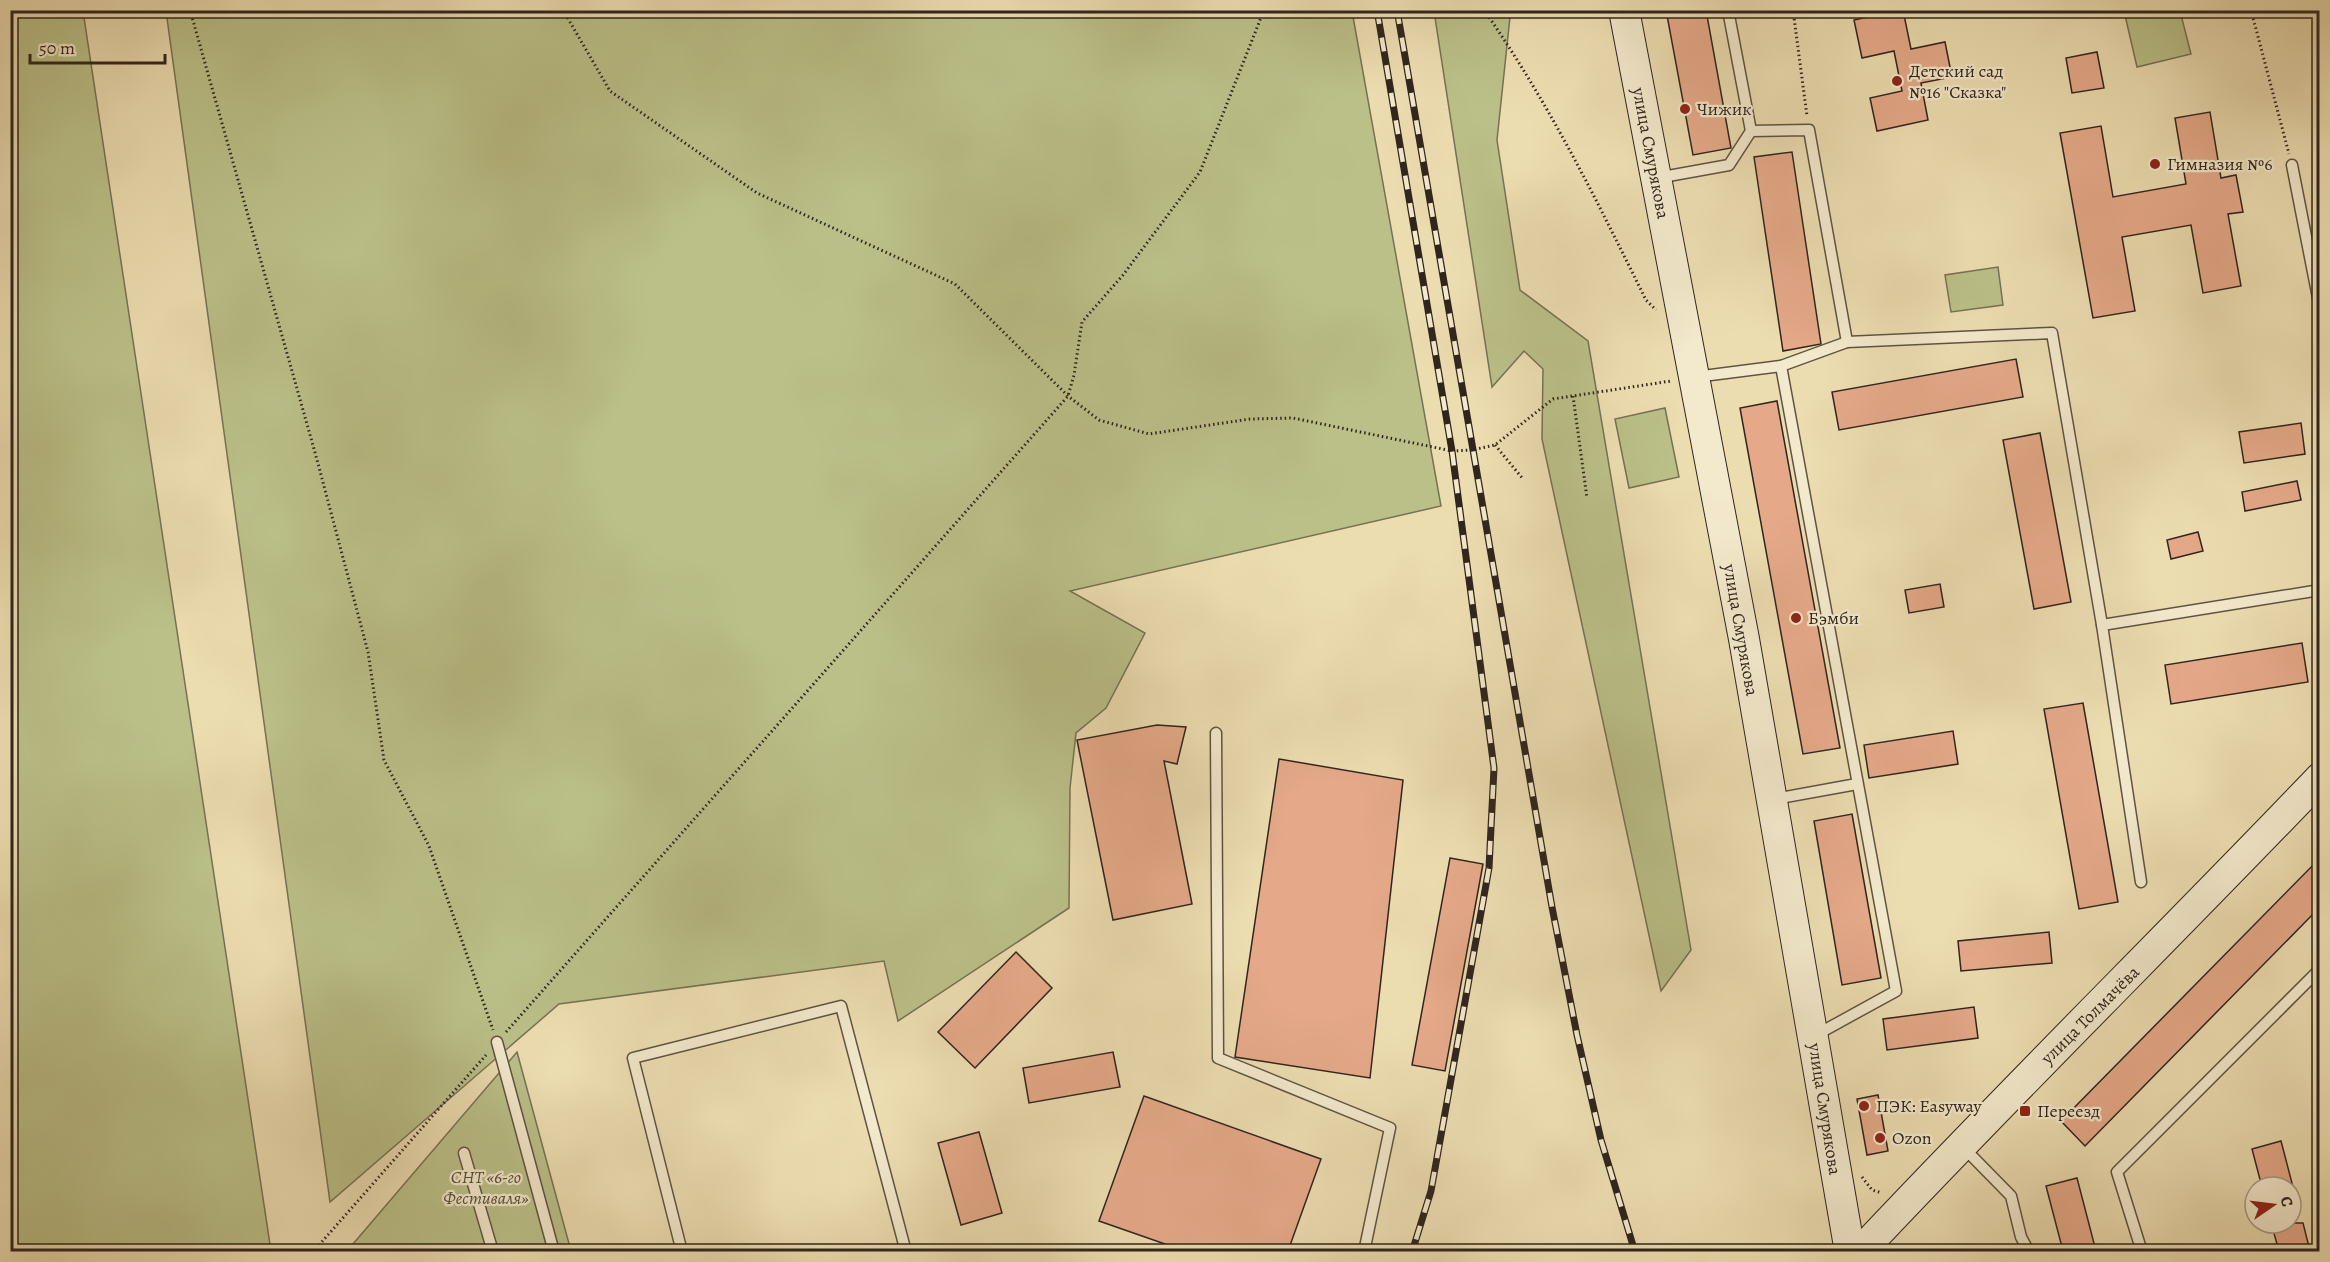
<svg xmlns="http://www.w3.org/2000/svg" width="2330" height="1262" font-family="Alegreya,serif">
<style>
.green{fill:#bbc089;stroke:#767253;stroke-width:1.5}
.building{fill:#e5a989;stroke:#30251d;stroke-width:1.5}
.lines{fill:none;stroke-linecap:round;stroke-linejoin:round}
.lane-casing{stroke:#5f5342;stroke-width:13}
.secondary-casing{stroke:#30251d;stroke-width:32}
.path{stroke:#30251d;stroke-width:3;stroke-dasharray:1.5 3;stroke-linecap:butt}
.lane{stroke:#f3e9cc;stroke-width:10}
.secondary{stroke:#f3e9cc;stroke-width:30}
.rail-casing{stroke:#30251d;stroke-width:7}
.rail{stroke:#f3e9cc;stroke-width:4.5;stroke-dasharray:14;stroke-linecap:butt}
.poi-dot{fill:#8f2418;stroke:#f3e9cc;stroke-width:2}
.labels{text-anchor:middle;stroke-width:4.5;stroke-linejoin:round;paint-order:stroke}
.poi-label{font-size:18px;fill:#30251d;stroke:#f3e9cc;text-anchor:start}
.street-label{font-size:18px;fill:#30251d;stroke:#f3e9cc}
.park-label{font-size:18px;font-style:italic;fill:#534c38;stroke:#f3e9cc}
</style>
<rect width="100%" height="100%" fill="#ecddb1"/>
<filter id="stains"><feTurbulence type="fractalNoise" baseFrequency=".00333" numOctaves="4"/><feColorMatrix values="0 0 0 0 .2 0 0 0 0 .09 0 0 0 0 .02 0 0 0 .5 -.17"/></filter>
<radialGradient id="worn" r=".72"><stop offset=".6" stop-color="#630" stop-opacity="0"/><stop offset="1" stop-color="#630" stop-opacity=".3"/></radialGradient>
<!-- green -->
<g class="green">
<polygon points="10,11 83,11 271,1251 11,1251"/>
<polygon points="166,11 1352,11 1441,506 1070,591 1145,633 1106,708 1076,733 1070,788 1069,908 898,1021 884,961 559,1004 330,1202"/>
<polygon points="1434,11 1519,11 1510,17 1497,140 1520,290 1588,341 1691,950 1661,991 1542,439 1543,369 1524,351 1492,387"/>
<polygon points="2124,11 2180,11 2191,54 2137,67"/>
<polygon points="1998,267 2003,305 1951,312 1945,275"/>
<polygon points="1665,408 1679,477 1629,488 1615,419"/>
<polygon points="517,1052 571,1251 347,1251"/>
</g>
<!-- building -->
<g class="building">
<polygon points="1666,10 1706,10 1731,148 1693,155"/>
<polygon points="1887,10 1903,10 1911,49 1945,42 1952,77 1921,83 1928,120 1877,131 1870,98 1902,91 1894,51 1862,58 1854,20 1887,13"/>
<polygon points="2097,52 2104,88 2072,93 2066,58"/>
<polygon points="2210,112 2221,178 2236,175 2243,212 2228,214 2241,286 2203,293 2191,225 2122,237 2135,311 2093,318 2060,133 2101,126 2113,197 2186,184 2175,118"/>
<polygon points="1792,152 1821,344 1783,351 1754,157"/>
<polygon points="2016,359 2023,397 1839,430 1832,392"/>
<polygon points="1777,401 1840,748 1803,754 1740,408"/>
<polygon points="2301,423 2305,454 2244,463 2239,432"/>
<polygon points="2040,433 2071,602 2034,609 2003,440"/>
<polygon points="2297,481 2301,500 2245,511 2242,492"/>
<polygon points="2198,532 2203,551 2171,559 2167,540"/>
<polygon points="1940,584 1944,607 1909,613 1905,590"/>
<polygon points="2302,643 2308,682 2171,704 2165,665"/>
<polygon points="2083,703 2118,902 2079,909 2044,709"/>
<polygon points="1157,725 1186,727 1177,764 1164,761 1192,904 1113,920 1077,740"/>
<polygon points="1953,731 1958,764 1869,778 1864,745"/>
<polygon points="1279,759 1403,780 1370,1078 1235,1057"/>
<polygon points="1852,814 1881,978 1842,985 1814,821"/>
<polygon points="1450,858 1483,864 1445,1071 1412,1065"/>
<polygon points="2319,859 2319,908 2085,1146 2061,1121"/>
<polygon points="2049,932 2052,963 1961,971 1958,941"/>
<polygon points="1016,952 1052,988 975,1068 938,1032"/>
<polygon points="1974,1007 1978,1038 1887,1050 1883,1019"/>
<polygon points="1113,1052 1120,1087 1029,1103 1023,1068"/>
<polygon points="1878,1095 1888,1151 1867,1155 1857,1099"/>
<polygon points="1144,1096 1321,1159 1288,1251 1185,1251 1099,1221"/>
<polygon points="979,1132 1002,1213 961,1225 938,1143"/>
<polygon points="2281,1141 2293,1187 2262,1187 2252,1149"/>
<polygon points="2077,1178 2096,1251 2063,1251 2046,1186"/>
<polygon points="2271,1223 2303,1223 2310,1251 2279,1251"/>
</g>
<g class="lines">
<!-- lane casing -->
<g class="lane-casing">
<g id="lane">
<polyline points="1728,10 1751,131 1809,130 1847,342"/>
<polyline points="2292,165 2320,308"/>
<polyline points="1657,178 1729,165 1751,131"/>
<polyline points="1695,377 1781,366"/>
<polyline points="2102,625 2320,590"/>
<polyline points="1216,733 1218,1058 1390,1128 1364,1252"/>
<polyline points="1775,799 1857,784"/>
<polyline points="1814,1036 1896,991 1781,366 1847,342 2052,333 2102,625 2141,882"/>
<polyline points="497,1042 554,1252"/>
<polyline points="1962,1146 2011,1196 2021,1237 2029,1252"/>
<polyline points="464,1153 493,1252"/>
<polyline points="682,1252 633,1058 841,1006 906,1252"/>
<polyline points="2142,1252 2117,1172 2320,969"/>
</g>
</g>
<!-- secondary casing -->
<g class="secondary-casing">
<g id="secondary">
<polyline points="1624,10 1744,639 1850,1252"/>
<path d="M1860,1252C2011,1091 2168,937 2320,778"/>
</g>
</g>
<!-- path -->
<g class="path">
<polyline points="190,10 316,456 368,652 384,760 429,846 493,1030"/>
<polyline points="563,10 610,91 757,193 955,284 1068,396 1099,420 1149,434 1250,419 1293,418 1452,451 1472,450 1495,445 1553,399 1671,381"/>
<path d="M1484,10C1549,103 1596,199 1646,300L1656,310"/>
<polyline points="1793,10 1807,116"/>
<polyline points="2251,10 2289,154"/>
<polyline points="1573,396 1587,498"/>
<polyline points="1495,445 1523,479"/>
<polyline points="506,1032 1068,396 1074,375 1082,322 1123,275 1200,172 1264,10"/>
<polyline points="1862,1177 1872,1190 1882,1193"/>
<polyline points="313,1252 486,1055"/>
</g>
<!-- lane -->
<use href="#lane" class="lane"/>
<!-- secondary -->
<use href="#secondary" class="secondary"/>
<!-- rail casing -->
<g class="rail-casing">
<g id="rail">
<polyline points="1377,10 1452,451 1494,768 1489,868 1431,1191 1412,1252"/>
<polyline points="1397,10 1552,907 1577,1035 1601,1140 1635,1252"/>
</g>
</g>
<!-- rail -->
<use href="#rail" class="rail"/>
</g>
<!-- markers -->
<g class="poi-dot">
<circle cx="1897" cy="81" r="6"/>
<circle cx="1685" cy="109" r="6"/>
<circle cx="2155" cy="164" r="6"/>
<circle cx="1796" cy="618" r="6"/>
<circle cx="1864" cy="1106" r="6"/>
<rect x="2019" y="1105" width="12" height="12" rx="3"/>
<circle cx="1880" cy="1138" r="6"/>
</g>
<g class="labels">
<!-- poi labels -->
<g class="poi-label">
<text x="1909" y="77">Детский сад<tspan x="1909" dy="21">№16 "Сказка"</tspan></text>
<text x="1697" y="115">Чижик</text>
<text x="2167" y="170">Гимназия №6</text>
<text x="1808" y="624">Бэмби</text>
<text x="1876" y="1112">ПЭК: Easyway</text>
<text x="2037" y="1117">Переезд</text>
<text x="1892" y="1144">Ozon</text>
</g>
<!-- street labels -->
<g class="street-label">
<text transform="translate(1651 153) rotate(79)" y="6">улица Смурякова</text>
<text transform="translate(1741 630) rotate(80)" y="6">улица Смурякова</text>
<text transform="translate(2090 1015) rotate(-45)" y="6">улица Толмачёва</text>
<text transform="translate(1825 1109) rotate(81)" y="6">улица Смурякова</text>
</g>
<!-- park labels -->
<g class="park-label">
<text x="486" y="1183">СНТ «6-го<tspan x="486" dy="21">Фестиваля»</tspan></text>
</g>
</g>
<!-- margin -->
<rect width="2330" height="1262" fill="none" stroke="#ecddb1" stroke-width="36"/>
<rect x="12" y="12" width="2306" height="1238" fill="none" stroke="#30251d" stroke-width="3"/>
<rect x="18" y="18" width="2294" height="1226" fill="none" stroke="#30251d" stroke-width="1.5"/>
<!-- north arrow -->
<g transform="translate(2273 1205) rotate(76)"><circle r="28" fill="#f3e9cc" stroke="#a59b86" stroke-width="1.5"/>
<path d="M0-4.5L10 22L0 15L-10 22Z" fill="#8f2418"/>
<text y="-9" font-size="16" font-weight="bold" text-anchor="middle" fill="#30251d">С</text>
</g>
<!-- scale -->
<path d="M30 54v9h135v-9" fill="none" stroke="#30251d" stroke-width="3"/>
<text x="39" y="54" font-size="18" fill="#30251d" stroke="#f3e9cc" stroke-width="4.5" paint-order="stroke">50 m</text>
<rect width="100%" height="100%" filter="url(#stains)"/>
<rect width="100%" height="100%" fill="url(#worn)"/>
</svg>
